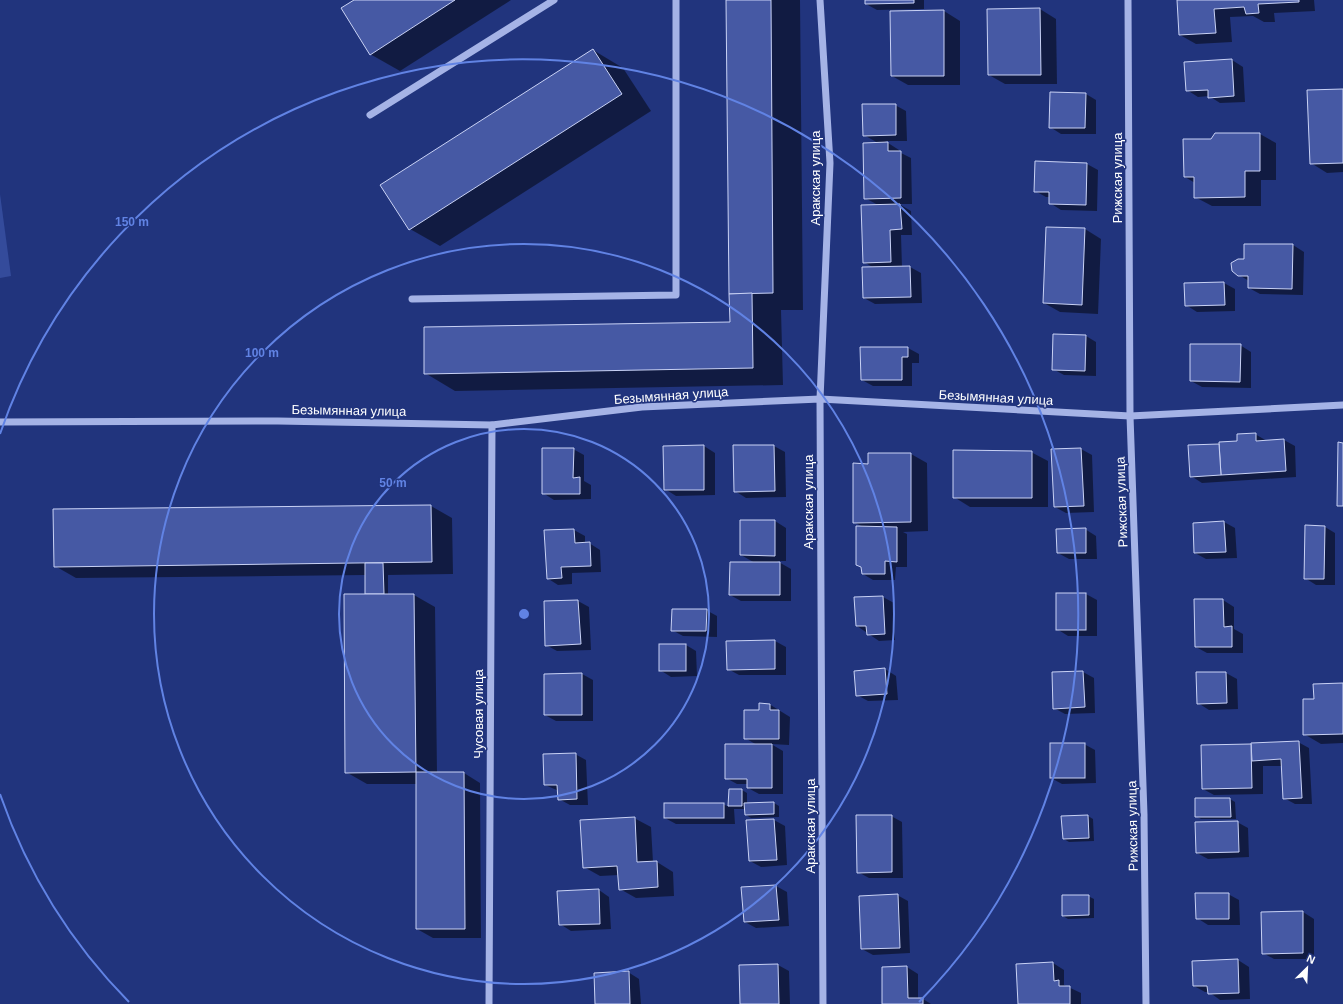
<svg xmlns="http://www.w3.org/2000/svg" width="1343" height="1004" font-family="Arial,sans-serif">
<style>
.green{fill:#344b9b}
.shadow{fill:#0007}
.building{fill:#4659a4;stroke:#c9d2f5}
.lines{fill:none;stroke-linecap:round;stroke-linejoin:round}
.minor{stroke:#a5b3e6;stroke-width:7}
.ring{fill:none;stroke:#6183e4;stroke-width:2}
.labels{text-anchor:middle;stroke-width:3;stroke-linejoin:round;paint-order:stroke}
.street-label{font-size:13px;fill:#fff;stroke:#21347d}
.centre{fill:#6183e4;stroke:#21347d;stroke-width:2}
.ring-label{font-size:12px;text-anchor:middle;font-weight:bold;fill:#6183e4;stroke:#21347d;stroke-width:3;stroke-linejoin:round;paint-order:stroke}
</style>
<rect width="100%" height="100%" fill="#21347d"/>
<!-- green -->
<polygon class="green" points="0,194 11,276 0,278"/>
<!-- shadow -->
<g class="shadow">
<polygon points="356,0 511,0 400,71 370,54"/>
<polygon points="727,0 800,0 803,310 781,310 783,385 455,391 425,373 731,322"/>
<polygon points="866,0 924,0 924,9 877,10 866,4"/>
<polygon points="1178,0 1314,0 1315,11 1274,13 1275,22 1264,22 1253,16 1230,17 1232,42 1196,44 1180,35"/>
<polygon points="1040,9 1056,19 1057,84 1005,84 989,75"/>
<polygon points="944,11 960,21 960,85 908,85 892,76"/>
<polygon points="593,50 623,68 651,111 440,246 410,229"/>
<polygon points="1232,60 1243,67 1245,102 1220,103 1209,96 1198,97 1187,90"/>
<polygon points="1343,90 1343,172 1327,173 1311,163"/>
<polygon points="1086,94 1096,100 1096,134 1061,134 1050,127"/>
<polygon points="895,105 906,111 907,141 885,141 899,150 899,152 911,158 912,204 899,204 911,211 912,235 901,235 902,267 910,267 921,273 922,303 875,304 864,298 874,268 864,262 878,205 865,198 878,143 864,135"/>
<polygon points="1260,134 1276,143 1276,180 1261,180 1261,206 1212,206 1195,197 1195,183 1185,177 1212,140"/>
<polygon points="1036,162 1087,164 1098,170 1097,211 1061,210 1050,203 1050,197 1046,197 1035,191"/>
<polygon points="1047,228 1085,229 1101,239 1098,314 1060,312 1044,303"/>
<polygon points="1293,245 1304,252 1303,295 1260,294 1249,288 1249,281 1239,275 1245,260"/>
<polygon points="1224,283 1235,289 1235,311 1197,312 1186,305"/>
<polygon points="1086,336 1096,342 1096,376 1064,375 1053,369"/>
<polygon points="1240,345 1251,352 1251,388 1202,387 1191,381"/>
<polygon points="908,348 919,354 919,363 912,363 912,386 873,386 862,380"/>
<polygon points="1255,434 1267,441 1284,440 1295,446 1296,477 1202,483 1191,476 1189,446 1238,442"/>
<polygon points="704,446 715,453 715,495 676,496 665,489"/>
<polygon points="734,446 774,446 785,452 786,497 746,498 735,491"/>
<polygon points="573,449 584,455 584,481 591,485 591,499 554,500 543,493"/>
<polygon points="1081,449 1092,455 1094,512 1066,513 1055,507"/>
<polygon points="1031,452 1048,461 1048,507 970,507 954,497"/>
<polygon points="911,454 927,463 928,531 903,532 907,534 907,567 896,567 895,580 873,580 863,574 863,527 854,522 869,465"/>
<polygon points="431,506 452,518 453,574 388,575 388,595 414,595 435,607 437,773 464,773 480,783 481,938 433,938 417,929 417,784 367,784 346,772 366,595 366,575 76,578 55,566"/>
<polygon points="775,521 786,528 786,561 777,561 791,569 791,601 741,601 730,595 755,563 741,555"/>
<polygon points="1224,522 1235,528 1237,558 1206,559 1195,553 1194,524"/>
<polygon points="1325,527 1335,533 1335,585 1316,585 1305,578"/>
<polygon points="1085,529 1096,536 1097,559 1069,559 1058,553"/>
<polygon points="574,530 585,536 585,544 589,543 600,550 601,572 572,573 572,584 558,585 547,578 545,531"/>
<polygon points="1086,594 1097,600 1097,636 1068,636 1057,629"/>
<polygon points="883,597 894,603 895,640 879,641 857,626"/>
<polygon points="1223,600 1234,607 1234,629 1243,634 1243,653 1207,653 1196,647"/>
<polygon points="578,601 589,607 591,650 557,651 546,645 545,602"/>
<polygon points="706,610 717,616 717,637 683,636 672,630"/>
<polygon points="775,641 786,647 786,675 739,675 728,669"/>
<polygon points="686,645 696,651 697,676 671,677 660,670"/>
<polygon points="885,669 896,676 898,700 868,701 857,695"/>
<polygon points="1083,672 1094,678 1095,713 1065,714 1054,708 1053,673"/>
<polygon points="1226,673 1237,679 1238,709 1209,710 1198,703"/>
<polygon points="582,674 593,680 593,721 556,721 545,715"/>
<polygon points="1343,684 1343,743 1321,744 1304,734 1315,700"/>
<polygon points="769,704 790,717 789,745 771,744 783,751 783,794 759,794 748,788 748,784 737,784 726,778 757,745 745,738 760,711"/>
<polygon points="1298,742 1309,748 1312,804 1295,804 1284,798 1282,766 1263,766 1263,794 1214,795 1203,789 1202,746"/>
<polygon points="1084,744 1095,750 1096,783 1062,784 1051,778"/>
<polygon points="575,754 586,760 588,805 570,805 559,799 559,791 545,785"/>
<polygon points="730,790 742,790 747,793 747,804 774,803 779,806 779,817 751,818 746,815 746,809 734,809 735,824 676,824 665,818 723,804 729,807"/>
<polygon points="1196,799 1230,799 1235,802 1236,819 1201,819 1196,816"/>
<polygon points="891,816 902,822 903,878 869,878 858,872"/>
<polygon points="1088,816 1093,819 1094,841 1069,842 1064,839"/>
<polygon points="634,818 651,827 653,862 657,862 673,872 674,896 636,898 620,889 619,875 600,876 584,867"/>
<polygon points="774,820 785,826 787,865 761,867 750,861 747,821"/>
<polygon points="1237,822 1248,828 1249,857 1208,859 1197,853"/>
<polygon points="776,886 787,892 789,926 756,928 745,922"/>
<polygon points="599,890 609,897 611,929 571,931 560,924"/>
<polygon points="1228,894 1239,900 1240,925 1208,925 1197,918"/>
<polygon points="897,895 908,901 910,953 873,955 862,949"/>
<polygon points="1088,896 1094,899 1094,918 1068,919 1063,916"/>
<polygon points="1303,912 1314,919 1314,959 1274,959 1263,953"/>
<polygon points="1238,960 1249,967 1250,999 1220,1000 1209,992 1205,992 1194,986"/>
<polygon points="1053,963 1064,970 1064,985 1081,993 1081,1004 1019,1004"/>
<polygon points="778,965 789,971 790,1004 741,1004 740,966"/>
<polygon points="907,967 918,974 918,999 923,999 931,1004 883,1004"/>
<polygon points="628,972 639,979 641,1004 596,1004"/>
</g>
<!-- building -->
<g class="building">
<polygon points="354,0 455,0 370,55 341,8"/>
<polygon points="726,0 771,0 773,293 729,294"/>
<polygon points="865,0 914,0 914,3 865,4"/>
<polygon points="1177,0 1299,0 1299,2 1258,4 1259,13 1246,14 1244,7 1214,9 1216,33 1179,35"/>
<polygon points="1040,8 1041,75 988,75 987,9"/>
<polygon points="944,10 944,76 891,76 890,11"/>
<polygon points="593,49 622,94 409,230 380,185"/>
<polygon points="1232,59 1234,96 1208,98 1208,90 1186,91 1184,62"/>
<polygon points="1343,89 1343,163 1310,164 1307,90"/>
<polygon points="1050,92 1086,93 1085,128 1049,128"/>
<polygon points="862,104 896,104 896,135 863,136"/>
<polygon points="1215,133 1260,133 1260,171 1245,171 1245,197 1194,198 1194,177 1184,177 1183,139 1211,139"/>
<polygon points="888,142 888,151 901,151 901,198 864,199 863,143"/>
<polygon points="1035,161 1087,163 1086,205 1049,204 1049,192 1034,192"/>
<polygon points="900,204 902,229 890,230 891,262 863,263 861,205"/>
<polygon points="1046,227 1085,228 1082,305 1043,303"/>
<polygon points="1244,244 1293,244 1292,289 1248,288 1248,276 1238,276 1232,271 1231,263 1238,259 1244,259"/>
<polygon points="910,266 911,297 863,298 862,267"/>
<polygon points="1224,282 1225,305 1185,306 1184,283"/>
<polygon points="752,293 753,368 424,374 424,327 730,322 729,294"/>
<polygon points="1053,334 1086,335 1085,371 1052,370"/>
<polygon points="1190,344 1241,344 1240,382 1190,381"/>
<polygon points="860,347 908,347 908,357 902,357 902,380 861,380"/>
<polygon points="1256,433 1256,441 1284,439 1286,471 1221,475 1219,442 1237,441 1237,434"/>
<polygon points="1338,442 1343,443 1343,506 1337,506"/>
<polygon points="1219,444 1221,475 1190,477 1188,445"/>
<polygon points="704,445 704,490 664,490 663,446"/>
<polygon points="733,445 774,445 775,491 734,492"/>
<polygon points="542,448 574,448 573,478 580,477 580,494 542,494"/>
<polygon points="1081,448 1084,506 1054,507 1051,449"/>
<polygon points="953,450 1032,451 1032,498 953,498"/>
<polygon points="868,453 911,453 911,522 853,523 853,463 868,464"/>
<polygon points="431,505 432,562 54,567 53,509"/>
<polygon points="740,520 775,520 775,556 740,555"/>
<polygon points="1224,521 1226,552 1194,553 1193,523"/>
<polygon points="1305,525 1325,526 1324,579 1304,579"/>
<polygon points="856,526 897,527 897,562 885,561 885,574 862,574 861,567 856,565"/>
<polygon points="1086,528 1086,553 1057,553 1056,529"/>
<polygon points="574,529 575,543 590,542 591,566 561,567 562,578 547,579 544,530"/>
<polygon points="730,562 780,562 780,595 729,595"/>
<polygon points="365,563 383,563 384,594 365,594"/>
<rect x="1056" y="593" width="30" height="37"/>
<polygon points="344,594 414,594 416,772 345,773"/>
<polygon points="883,596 885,634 867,635 866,626 856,626 854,597"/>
<polygon points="1194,599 1223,599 1224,627 1232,626 1232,647 1195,647"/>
<polygon points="578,600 581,644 545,646 544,601"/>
<polygon points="672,609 707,609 706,631 671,631"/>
<polygon points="775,640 775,669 727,670 726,641"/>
<rect x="659" y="644" width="27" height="27"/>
<polygon points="885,668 887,694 856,696 854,671"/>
<polygon points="1083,671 1085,707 1053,709 1052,672"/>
<polygon points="1196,672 1226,672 1227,703 1197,704"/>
<polygon points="582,673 582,715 544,715 544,674"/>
<polygon points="1343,683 1343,734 1303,735 1303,699 1314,699 1313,684"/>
<polygon points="759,703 770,704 770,710 779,710 779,739 744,739 744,710 759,710"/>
<polygon points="1299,741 1302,798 1283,799 1281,759 1252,761 1251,743"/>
<rect x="1050" y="743" width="35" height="35"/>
<polygon points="725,744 772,744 772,788 747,788 747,779 725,779"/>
<polygon points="1251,744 1252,788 1202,789 1201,745"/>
<polygon points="576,753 577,799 558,800 557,785 544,785 543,754"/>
<polygon points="416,772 464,772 465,929 416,929"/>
<polygon points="729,789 742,789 742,806 728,806"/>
<polygon points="1195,798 1230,798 1231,817 1195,817"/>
<polygon points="774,802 774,814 745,815 744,803"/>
<rect x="664" y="803" width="60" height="15"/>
<polygon points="856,815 892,815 892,872 857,873"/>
<polygon points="1088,815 1089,838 1063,839 1061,816"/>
<polygon points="635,817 637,862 657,861 658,887 619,890 617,866 583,868 580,820"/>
<polygon points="774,819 777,860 749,861 746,820"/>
<polygon points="1238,821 1239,852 1196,853 1195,822"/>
<polygon points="776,885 779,920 744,922 741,887"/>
<polygon points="599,889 600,924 559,925 557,891"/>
<polygon points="1195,893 1229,893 1229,919 1196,919"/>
<polygon points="898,894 900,948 861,949 859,896"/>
<polygon points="1062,895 1089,895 1089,915 1062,916"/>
<polygon points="1303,911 1303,953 1262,954 1261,912"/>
<polygon points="1238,959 1239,993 1208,994 1207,986 1193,986 1192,961"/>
<polygon points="1053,962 1054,981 1059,980 1059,986 1070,986 1070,1004 1018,1004 1016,964"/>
<polygon points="778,964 779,1004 740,1004 739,965"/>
<polygon points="907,966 908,998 923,998 923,1004 882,1004 882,967"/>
<polygon points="629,971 630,1004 595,1004 594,973"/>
</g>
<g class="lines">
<!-- minor -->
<g class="minor">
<polyline points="820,0 830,163 820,399 823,1004"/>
<polyline points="1128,0 1130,416 1144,814 1146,1004"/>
<polyline points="370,115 554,0"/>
<polyline points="412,299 676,295 676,0"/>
<polyline points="0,422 278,421 492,425 642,407 820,399 1130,416 1343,405"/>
<polyline points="489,1004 492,425"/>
</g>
</g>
<!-- distance rings -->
<g class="ring">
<circle cx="524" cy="614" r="185"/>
<circle cx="524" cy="614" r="370"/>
<path d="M129 1002A554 554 0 0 1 0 794M0 434A554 554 0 1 1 919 1002"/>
</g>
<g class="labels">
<!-- street labels -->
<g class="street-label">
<text transform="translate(815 178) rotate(-90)" y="5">Аракская улица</text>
<text transform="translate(1117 178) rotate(-90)" y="5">Рижская улица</text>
<text transform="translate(671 395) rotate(-4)" y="5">Безымянная улица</text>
<text transform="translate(996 397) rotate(3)" y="5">Безымянная улица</text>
<text transform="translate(349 410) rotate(1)" y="5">Безымянная улица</text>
<text transform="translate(808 502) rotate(-90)" y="5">Аракская улица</text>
<text transform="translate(1121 502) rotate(-92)" y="5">Рижская улица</text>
<text transform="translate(478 714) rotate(-90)" y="5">Чусовая улица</text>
<text transform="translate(810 826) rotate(-90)" y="5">Аракская улица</text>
<text transform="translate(1132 826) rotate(-91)" y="5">Рижская улица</text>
</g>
</g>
<circle cx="524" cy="614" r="6" class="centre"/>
<g class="ring-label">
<text x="132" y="226">150 m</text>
<text x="262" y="357">100 m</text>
<text x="393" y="487">50 m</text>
</g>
<!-- north arrow -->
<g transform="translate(1307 968) rotate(24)" stroke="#21347d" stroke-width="3" paint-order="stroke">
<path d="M0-3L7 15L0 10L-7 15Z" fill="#ffffff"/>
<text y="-6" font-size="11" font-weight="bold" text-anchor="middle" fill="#ffffff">N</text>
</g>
</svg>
